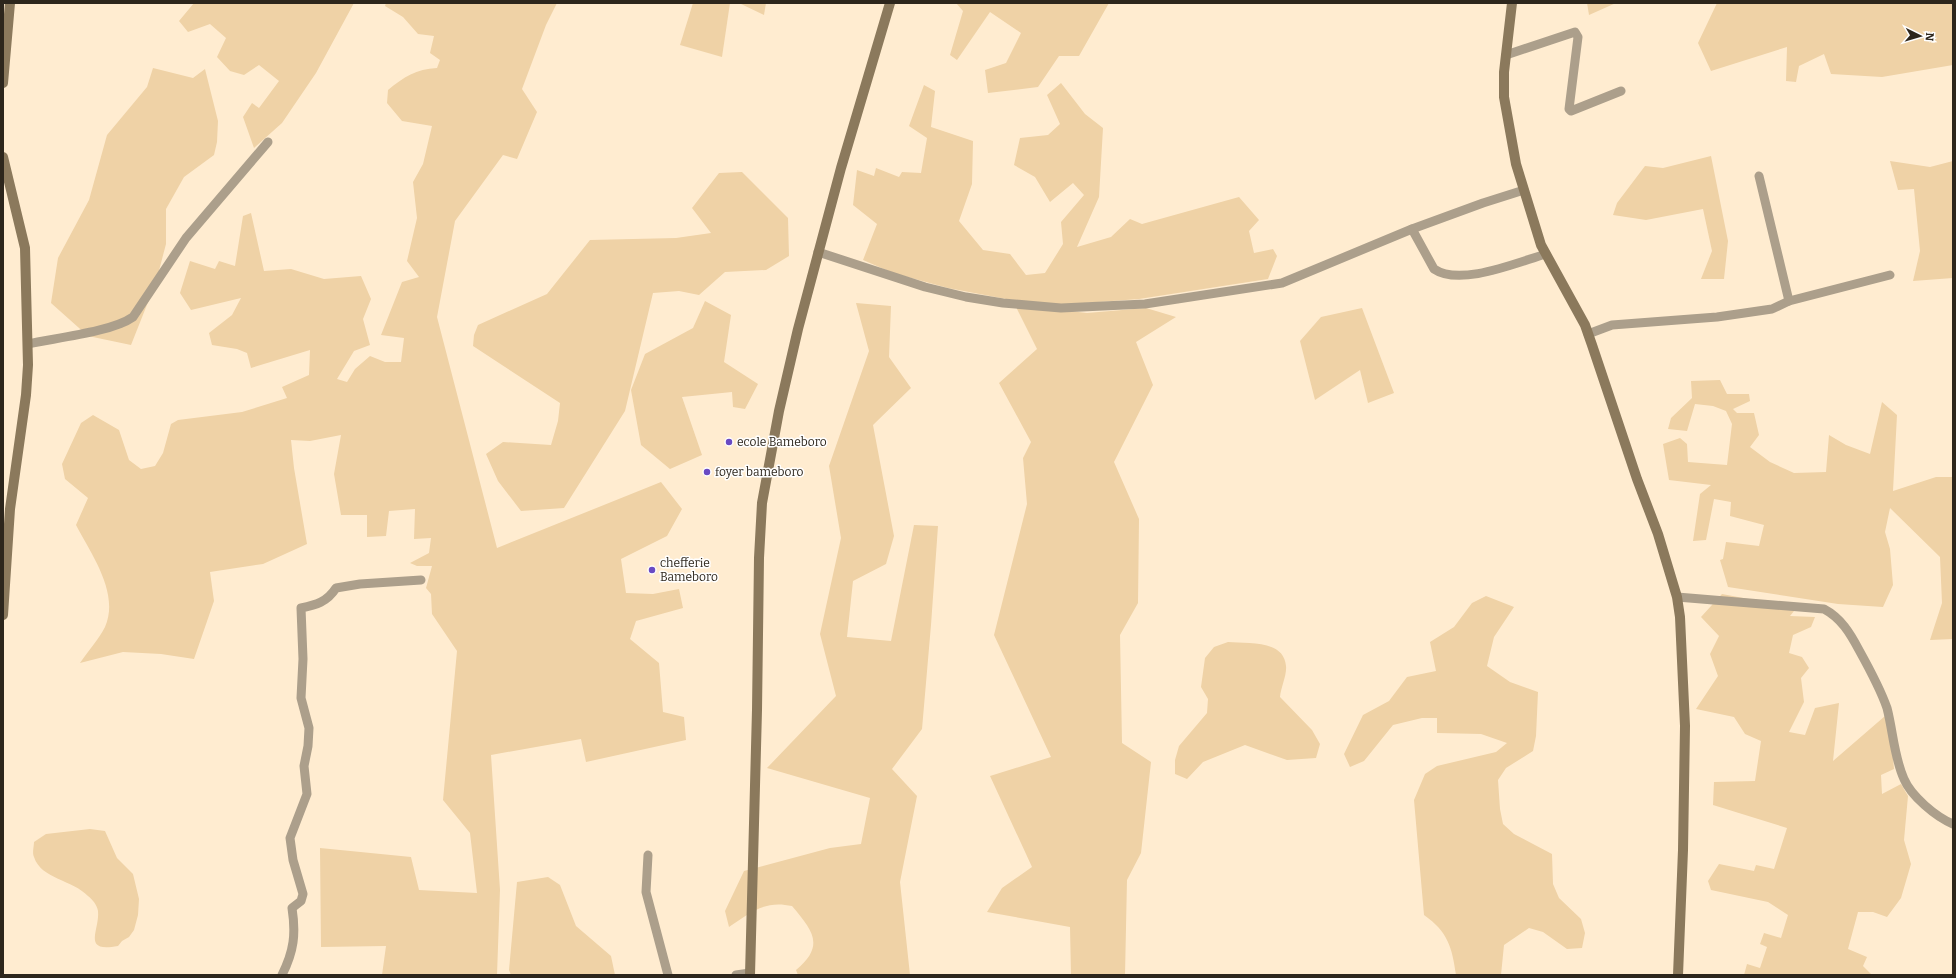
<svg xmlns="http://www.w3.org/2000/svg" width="1956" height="978" font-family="Bitter,serif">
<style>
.green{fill:#efd2a6}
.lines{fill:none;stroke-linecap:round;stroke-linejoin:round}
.street{stroke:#ac9f8b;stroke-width:9}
.secondary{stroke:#8b795c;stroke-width:10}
.poi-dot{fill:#694ac3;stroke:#fff;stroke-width:1.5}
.labels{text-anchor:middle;stroke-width:3;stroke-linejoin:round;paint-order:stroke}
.poi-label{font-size:12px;fill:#2d261c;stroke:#fff;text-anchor:start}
</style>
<rect width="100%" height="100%" fill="#ffecd0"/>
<!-- green -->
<g class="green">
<polygon points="194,3 354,3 316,73 282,123 254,148 243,117 252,103 259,108 279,81 259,65 244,75 230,71 217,57 226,38 210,24 188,32 179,21"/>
<path d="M386,3H557L546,25L522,89L537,112L517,159L503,155L455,221L437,317L497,548L661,482L682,509L667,536L621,559L626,593L653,594L679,589L683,608L636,621L630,639L659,663L663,712L684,717L686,740L586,762L581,739L491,755L500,890L497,975H382L386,946L321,947L320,848L411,857L419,890L477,893L470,833L443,800L457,651L432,614L431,594L426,588L432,566H417L410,563L429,553L431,538L414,539L415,509L389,511L386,536L367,537V515H341L334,474L341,435L310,441L291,440L294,468L307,544L263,564L210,572L214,601L194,659L161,654L123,652L80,663C88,651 99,639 105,627C120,593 91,554 76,525L88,498L65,479L62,464L81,423L93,415L119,430L129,460L141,469L155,466L163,453L171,424L178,420L242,412L287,398L282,387L309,375L310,350L251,368L247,353L237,349L212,345L209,333L232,315L241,298L191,310L180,293L190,261L215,269L219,261L235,266L243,216L251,213L264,271L291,269L324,279L361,276L371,299L363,319L370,345L354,351L337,379L347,382L355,369L370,356L385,362H401L404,338L381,335L402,282L419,277L407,261L417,218L413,182L423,164L432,126L402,121L387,103L388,90C404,77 416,69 437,68L440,60L430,53L434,36L418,34L403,17L385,6Z"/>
<polygon points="693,3 730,3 722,57 680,45"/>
<polygon points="739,3 766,3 764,15"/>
<polygon points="956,3 1109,3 1079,56 1059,56 1038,87 988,93 985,70 1006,63 1021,33 990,12 957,60 950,55 963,11"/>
<polygon points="1587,3 1616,3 1589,15"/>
<polygon points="1717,3 1953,3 1953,65 1882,77 1831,74 1824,54 1799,66 1796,82 1786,81 1787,47 1711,71 1698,43"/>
<polygon points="153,68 193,78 205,69 218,121 217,142 214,155 184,177 166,209 166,244 156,282 131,345 88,336 51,303 58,258 89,200 107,135 147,87"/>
<polygon points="1061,83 1085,114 1103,128 1099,197 1077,247 1111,237 1130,219 1142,224 1239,197 1259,220 1249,231 1254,253 1273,249 1277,256 1268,279 1139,299 1057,305 1006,299 948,288 893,273 863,260 877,224 853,205 857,170 874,176 876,168 899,177 902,172 921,173 927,138 909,126 924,85 935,91 931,127 973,141 972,184 959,221 983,250 1010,254 1026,275 1045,273 1063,244 1061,222 1084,195 1073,183 1050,202 1035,177 1014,165 1020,138 1048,135 1060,124 1047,95"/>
<polygon points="1711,156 1728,241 1724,279 1701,279 1712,251 1703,209 1646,220 1613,215 1617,203 1645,166 1663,168"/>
<polygon points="1890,161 1930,167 1953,161 1953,278 1913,281 1920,251 1914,189 1898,190"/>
<polygon points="742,172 788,218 789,256 766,270 725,272 699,295 679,291 653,293 625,411 564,508 521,511 498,481 486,454 503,442 551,445 558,421 560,403 473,346 474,335 478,325 547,294 590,240 676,238 711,233 692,208 719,173"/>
<polygon points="705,301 731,315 724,362 758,384 745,409 733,407 732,392 682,397 702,455 670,469 641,445 631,390 645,354 693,328"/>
<path d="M856,303L891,306L889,357L911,388L873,425L894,536L886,564L853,581L847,637L891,641L914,525L938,526L931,625L922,729L892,769L917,796L900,882L910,975H798L796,970C826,945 812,930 792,906C765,900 751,912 729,927L725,911L744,871L830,848L861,844L870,798L767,768L836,696L820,634L841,538L829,466L869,351Z"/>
<polygon points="1015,305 1087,313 1146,308 1176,317 1136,342 1153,385 1114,462 1139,519 1138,603 1120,635 1122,743 1151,762 1141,853 1127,880 1125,975 1071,975 1070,927 987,912 1002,888 1032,867 990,776 1051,757 994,635 1027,504 1023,458 1031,442 999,383 1037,349"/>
<polygon points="1362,308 1394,393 1368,403 1360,370 1315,400 1300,341 1321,317"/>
<polygon points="1720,380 1727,394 1749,394 1750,401 1733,409 1737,413 1754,413 1759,435 1750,447 1770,462 1794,473 1826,472 1829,435 1846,445 1870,454 1882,402 1897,415 1893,491 1936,477 1953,477 1953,639 1930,640 1942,603 1940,557 1890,508 1885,532 1890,549 1893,585 1883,607 1838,604 1728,587 1720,560 1723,559 1726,542 1759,546 1764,525 1730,516 1731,502 1714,499 1706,540 1693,541 1700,494 1711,485 1669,480 1663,444 1680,438 1687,444 1688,462 1727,465 1732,424 1726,411 1713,406 1695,404 1687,431 1668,429 1671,418 1692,398 1691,381"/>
<polygon points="1722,594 1759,601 1794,611 1790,616 1815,617 1811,627 1793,635 1789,653 1802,657 1809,668 1801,678 1804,702 1789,732 1805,735 1815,708 1839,703 1833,761 1885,716 1892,746 1894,769 1881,775 1882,794 1901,784 1908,796 1904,840 1911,864 1901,898 1887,917 1873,912 1858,912 1848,949 1867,957 1863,966 1872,975 1744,975 1747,964 1760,968 1767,947 1760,944 1764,933 1781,938 1788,915 1768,902 1711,890 1708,881 1719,864 1754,871 1756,865 1774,869 1787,828 1713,805 1714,782 1755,781 1761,741 1745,734 1734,717 1696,709 1718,676 1710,654 1719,636 1701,617"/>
<path d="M1486,596L1514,607L1494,637L1487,666L1510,682L1538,692L1536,736L1533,751L1506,768L1498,780L1500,809L1503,824L1514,834L1552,854L1553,884L1559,898L1581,919L1585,933L1582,948L1567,949L1543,932L1529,928L1504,945L1501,975H1456C1452,947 1448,932 1424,915L1414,800L1425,774L1437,766L1496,752L1507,743L1481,734L1437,733V718H1422L1393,725L1364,761L1350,767L1344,754L1363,715L1389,701L1407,677L1436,671L1430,642L1454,627L1472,603Z"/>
<path d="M1228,642C1247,644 1284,639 1286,666C1287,675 1281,687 1280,697L1312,730L1320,744L1316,758L1287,760L1245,745L1203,762L1187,779L1175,774V760L1179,746L1207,713L1208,699L1201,687L1205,658L1214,647Z"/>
<path d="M90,829L105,831L117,858L133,874L139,899L138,915L134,930L129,937L122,941L118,946C81,953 100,930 98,911C97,905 93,900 88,896C73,880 41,879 34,857C32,853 34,846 34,842L46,834Z"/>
<polygon points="548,877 560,885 576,926 611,956 615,975 511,975 509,970 517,882"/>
</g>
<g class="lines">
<!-- street -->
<g class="street">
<polyline points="1506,55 1575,32 1578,37 1569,109 1571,111 1621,91"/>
<polyline points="1759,176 1789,301"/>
<path d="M1412,229L1434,269C1460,287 1518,262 1546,254"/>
<polyline points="818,252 925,287 966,297 1003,303 1061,308 1145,304 1282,283 1412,229 1483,203 1524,190"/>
<polyline points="1588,334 1612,325 1717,317 1772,309 1789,301 1890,275"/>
<path d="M28,344C55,338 112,332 133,317L186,238L268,142"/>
<path d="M1677,597L1824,609C1841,618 1850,633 1859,650C1869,668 1880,688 1887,708C1893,731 1894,757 1904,779C1911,796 1936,817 1953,824"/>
<polyline points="648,855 646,892 668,975"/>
<path d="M282,975C294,951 296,934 292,908L301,901L303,894L293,860L290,838L307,794L304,766L308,746L309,728L301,698L303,659L301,608C316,605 327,602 336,588L360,584L421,580"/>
<polyline points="736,975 750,973"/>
</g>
<!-- secondary -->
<g class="secondary">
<polyline points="1512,3 1504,72 1504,97 1516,164 1541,245 1585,325 1592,345 1637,479 1658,534 1677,597 1680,617 1685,726 1683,850 1678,975"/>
<polyline points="3,83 10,3"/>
<polyline points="3,157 25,248 28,365 26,395 10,509 3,615"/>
<polyline points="750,975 757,710 759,558 762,503 779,411 798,329 841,168 890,3"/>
</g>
</g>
<!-- markers -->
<g class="poi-dot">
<circle cx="729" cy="442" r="4"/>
<circle cx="707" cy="472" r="4"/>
<circle cx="652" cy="570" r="4"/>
</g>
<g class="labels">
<!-- poi labels -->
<g class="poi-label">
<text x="737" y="446">ecole Bameboro</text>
<text x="715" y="476">foyer bameboro</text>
<text x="660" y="567">chefferie<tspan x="660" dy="14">Bameboro</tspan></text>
</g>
</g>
<!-- border -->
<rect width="1956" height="978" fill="none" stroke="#2d261c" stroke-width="8"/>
<!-- north arrow -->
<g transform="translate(1920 36) rotate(95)" stroke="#ffffff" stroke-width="3" paint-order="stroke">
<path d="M0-3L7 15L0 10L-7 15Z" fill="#2d261c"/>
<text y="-6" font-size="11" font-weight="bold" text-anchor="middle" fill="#2d261c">N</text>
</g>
</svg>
